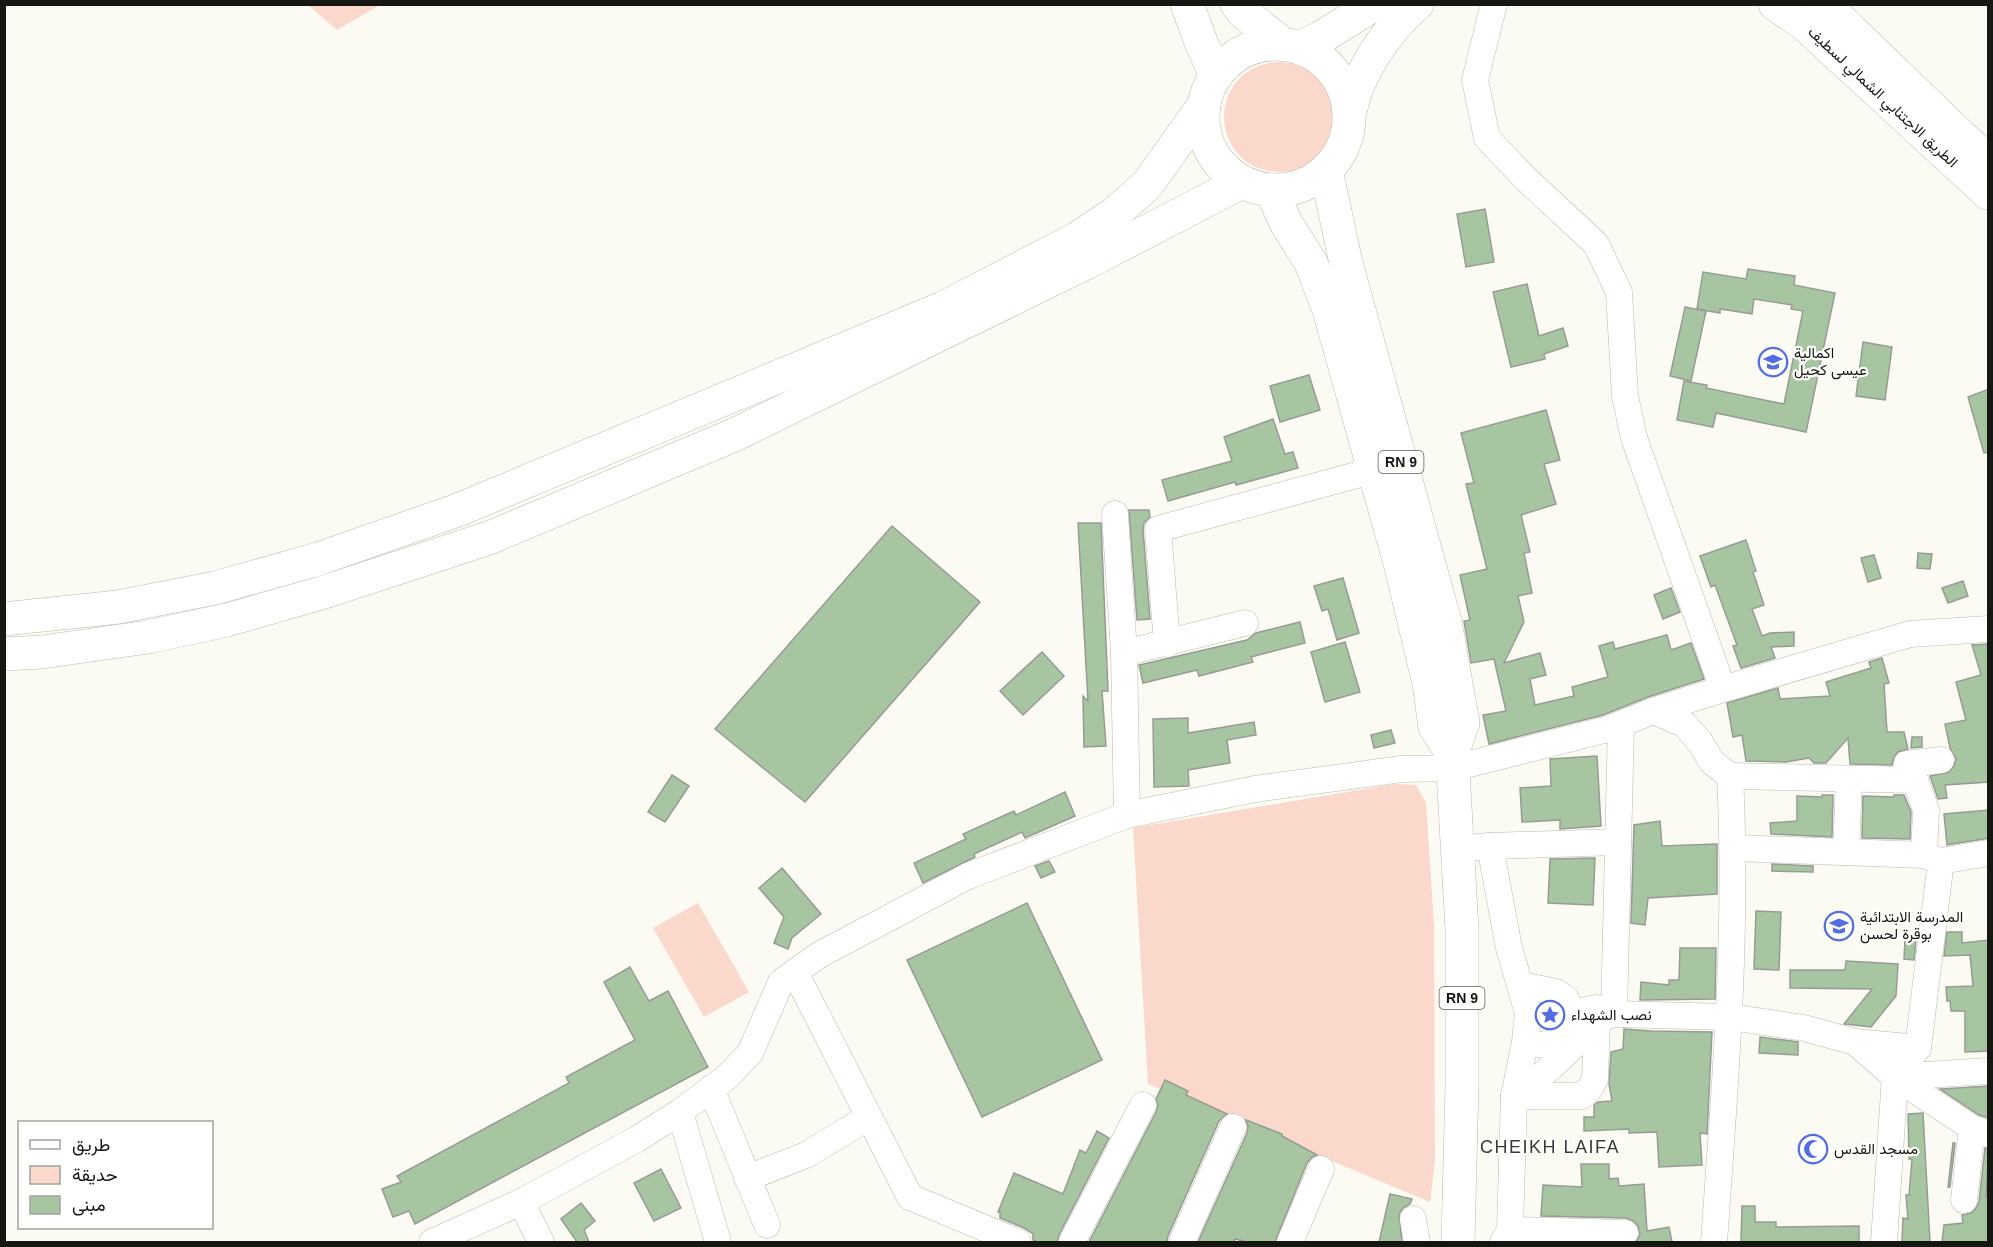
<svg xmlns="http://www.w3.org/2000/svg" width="1993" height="1247" font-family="Helvetica,Vazirmatn,sans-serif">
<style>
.green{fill:#fad8cb}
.building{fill:#a8c5a2;stroke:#969c95;stroke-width:1.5}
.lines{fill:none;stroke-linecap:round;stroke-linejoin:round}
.minor-casing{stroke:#babab2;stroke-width:27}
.major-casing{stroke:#babab2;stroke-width:34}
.highway-casing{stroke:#babab2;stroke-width:34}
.minor{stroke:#fff;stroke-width:26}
.major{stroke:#fff;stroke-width:33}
.highway{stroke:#fff;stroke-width:33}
.labels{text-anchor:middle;stroke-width:4.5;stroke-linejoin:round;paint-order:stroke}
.shield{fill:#fffffe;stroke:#5c5c5a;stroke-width:1.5}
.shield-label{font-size:14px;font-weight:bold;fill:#161613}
.street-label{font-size:15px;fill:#161613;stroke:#fffffe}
.poi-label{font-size:15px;fill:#161613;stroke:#fffffe;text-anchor:start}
.quarter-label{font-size:18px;letter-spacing:1.5px;fill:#3a3a34;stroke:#fffffe}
</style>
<rect width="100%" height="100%" fill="#fbfbf3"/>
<!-- green -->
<g class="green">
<polygon points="308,5 380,5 337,30"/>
<circle cx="1279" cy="117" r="55"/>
<polygon points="1394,784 1416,785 1426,803 1434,926 1435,1161 1430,1202 1148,1084 1133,828"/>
<polygon points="698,903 749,992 704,1017 653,928"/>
</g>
<!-- building -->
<g class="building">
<polygon points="1485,209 1494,262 1466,267 1457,214"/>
<polygon points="1748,269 1795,276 1794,285 1835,293 1806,432 1716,413 1713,427 1677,420 1684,381 1707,385 1706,388 1784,404 1803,311 1791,309 1792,305 1754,299 1752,314 1720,309 1720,313 1697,309 1703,272 1746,279"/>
<polygon points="1527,284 1539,336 1563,328 1568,346 1544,354 1545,359 1511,367 1493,292"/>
<polygon points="1685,307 1706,311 1691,381 1670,376"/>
<polygon points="1863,342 1892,347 1885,400 1856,396"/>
<polygon points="1309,375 1320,410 1280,422 1270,386"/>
<polygon points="1989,389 1989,452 1984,453 1968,397"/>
<polygon points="1546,410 1560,460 1544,464 1556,504 1521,515 1530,552 1524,553 1532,593 1518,596 1524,622 1504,663 1540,653 1546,675 1530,679 1535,705 1574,696 1572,687 1608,677 1599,646 1613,642 1615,649 1667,635 1671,650 1691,643 1704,679 1648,697 1603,715 1489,744 1483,715 1506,711 1494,659 1471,663 1464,621 1470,620 1460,575 1487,569 1466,484 1474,483 1461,433"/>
<polygon points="1273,419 1285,454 1293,452 1298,468 1236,485 1235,482 1168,501 1162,480 1232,461 1224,437"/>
<polygon points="1129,510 1149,510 1150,517 1144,523 1143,530 1150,619 1137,620"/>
<polygon points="1078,523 1101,523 1108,691 1102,691 1106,746 1084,747 1083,696 1088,701"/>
<polygon points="892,526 980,602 805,802 715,729"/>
<polygon points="1746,540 1756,571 1753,572 1764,605 1752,609 1762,636 1770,633 1794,632 1794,646 1771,647 1775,658 1741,668 1733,646 1737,645 1715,585 1711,587 1700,556"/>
<polygon points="1918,553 1932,554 1930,569 1917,568"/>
<polygon points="1874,555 1881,578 1868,582 1861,558"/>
<polygon points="1343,578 1359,633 1337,640 1328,609 1322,611 1314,586"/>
<polygon points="1963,581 1968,596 1948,603 1942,588"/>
<polygon points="1671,588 1680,612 1663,619 1654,595"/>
<polygon points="1300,622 1305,643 1251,657 1253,662 1199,676 1197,670 1143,683 1139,665 1247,640 1256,633"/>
<polygon points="1345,642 1360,692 1325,702 1311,652"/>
<polygon points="1989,644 1989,782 1945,785 1947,798 1938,799 1930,776 1949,772 1954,766 1956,759 1950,748 1945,724 1966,720 1956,682 1981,675 1972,645"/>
<polygon points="1042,652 1064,676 1023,715 1000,691"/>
<polygon points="1882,658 1889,683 1884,684 1887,732 1904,732 1908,749 1898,752 1894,757 1892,765 1850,764 1848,738 1826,763 1814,763 1809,758 1786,762 1746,761 1742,735 1733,737 1727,703 1778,688 1780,699 1830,696 1826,682 1871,668 1869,662"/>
<polygon points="1188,718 1188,733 1254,722 1256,735 1227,740 1230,763 1188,770 1189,786 1154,787 1153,719"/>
<polygon points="1391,730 1395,743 1374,748 1371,735"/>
<polygon points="1912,737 1922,737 1922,747 1911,748"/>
<polygon points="1597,756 1601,826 1560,829 1560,820 1522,822 1520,788 1551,786 1550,759"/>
<polygon points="672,775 689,786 665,822 648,812"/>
<polygon points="1065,792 1075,816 1025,838 1022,832 974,854 975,857 923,883 914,863 966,839 963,834 1014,811 1016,815"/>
<polygon points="1822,795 1833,795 1832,837 1771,834 1770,823 1797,821 1797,796 1822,797"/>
<polygon points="1894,795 1904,795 1911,812 1910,839 1862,838 1863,796 1894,797"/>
<polygon points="1989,810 1989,838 1947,845 1944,814"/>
<polygon points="1660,821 1662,846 1717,844 1717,894 1648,898 1645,925 1631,923 1634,825"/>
<polygon points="1595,858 1593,905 1548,903 1550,859"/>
<polygon points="1049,861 1055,872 1041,878 1035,866"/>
<polygon points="1772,864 1813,866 1813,872 1772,871"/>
<polygon points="782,868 821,914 792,938 788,949 774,943 784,917 759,888"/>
<polygon points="1027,903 1102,1060 982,1117 907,960"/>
<polygon points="1756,911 1781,912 1779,970 1754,969"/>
<polygon points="1947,932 1962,932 1962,943 1989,940 1989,1051 1965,1052 1965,1011 1951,1011 1950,1001 1947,1001 1946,987 1973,986 1970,955 1944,956"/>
<polygon points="1905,939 1916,940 1914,960 1904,959"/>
<polygon points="1680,948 1716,948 1715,999 1640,1000 1641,982 1669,985 1669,980 1679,980"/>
<polygon points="1846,961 1898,964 1896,996 1871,1027 1844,1024 1872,989 1790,988 1790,970 1845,970"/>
<polygon points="630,967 649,1001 668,991 708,1067 415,1224 409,1211 393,1217 382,1189 401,1182 397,1176 569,1083 566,1077 635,1040 604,982"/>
<polygon points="1624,1029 1651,1031 1712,1032 1707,1134 1700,1133 1702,1165 1659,1167 1657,1132 1629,1133 1629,1129 1584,1131 1584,1117 1594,1117 1594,1105 1598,1102 1612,1101 1609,1084 1611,1052 1623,1049"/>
<polygon points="1760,1037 1798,1042 1798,1055 1759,1053"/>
<polygon points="1165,1080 1188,1091 1186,1095 1227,1114 1219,1121 1168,1236 1167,1242 1089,1242 1156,1112 1158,1105 1156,1099"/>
<polygon points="1989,1086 1989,1118 1979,1115 1940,1089"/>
<polygon points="1923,1113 1930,1242 1902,1242 1903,1218 1908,1219 1906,1195 1909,1195 1912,1159 1909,1159 1908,1114"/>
<polygon points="1246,1120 1282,1134 1282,1136 1317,1155 1312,1157 1307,1163 1275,1242 1247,1242 1235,1239 1234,1242 1198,1242 1247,1133 1248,1126"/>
<polygon points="1097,1131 1109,1138 1059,1235 1057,1242 1038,1242 1033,1240 1033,1234 1024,1228 1000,1218 1000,1212 998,1212 1014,1173 1063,1194 1080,1150 1086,1153"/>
<polygon points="1953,1143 1955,1143 1950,1187 1948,1187"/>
<polygon points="1985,1148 1989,1149 1986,1197 1989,1197 1989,1242 1942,1242 1944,1225 1963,1223 1962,1215 1971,1213 1976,1208 1979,1202"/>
<polygon points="1581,1164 1609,1164 1609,1179 1618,1178 1619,1186 1644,1184 1647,1231 1669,1227 1672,1242 1636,1242 1640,1234 1638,1226 1633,1221 1626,1218 1541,1216 1543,1185 1582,1187"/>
<polygon points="661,1169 681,1208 654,1221 634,1183"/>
<polygon points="1390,1194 1412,1199 1410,1204 1403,1208 1399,1214 1402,1242 1379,1242"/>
<polygon points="581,1203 595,1221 584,1230 589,1242 577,1242 561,1219"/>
<polygon points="1742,1206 1755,1206 1755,1222 1776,1222 1776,1227 1859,1226 1859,1242 1741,1242"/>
</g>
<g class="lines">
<!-- minor casing -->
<g class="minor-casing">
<g id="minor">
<polyline points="1494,4 1475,80 1487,138 1526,179 1596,244 1619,292 1625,396 1634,438 1723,689"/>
<polyline points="1115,514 1124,653"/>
<polyline points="1167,644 1158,529 1375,470"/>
<path d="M1653,711L1684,724L1700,742L1712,762L1730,776C1738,932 1725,1087 1714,1242"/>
<polyline points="1730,776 1915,780 1926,810 1924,855"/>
<polyline points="1915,780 1907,764 1941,760"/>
<polyline points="1127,815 1124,653 1245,623"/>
<polyline points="1490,846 1618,842"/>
<polyline points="1734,848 1924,855 1941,861 1988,853"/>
<polyline points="1458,849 1490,846 1509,948 1528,1013 1525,1042 1514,1096 1510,1230 1503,1242"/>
<polyline points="1846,852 1849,779"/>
<polyline points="795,972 910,1197 1018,1242"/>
<polyline points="1521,985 1556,992 1566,999 1572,1013"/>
<polyline points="1614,1014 1621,724"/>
<path d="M1525,1042C1552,1049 1566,1042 1572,1013L1596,1008L1597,1020L1614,1014L1730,1017L1804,1028L1855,1042L1918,1048"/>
<polyline points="1855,1042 1895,1077 1988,1071"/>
<polyline points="1895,1077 1972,1128 1988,1134"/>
<polyline points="711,1088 767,1225"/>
<polyline points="1514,1096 1582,1096 1590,1088 1595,1079 1597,1020"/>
<path d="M1514,1096C1540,1078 1563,1058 1584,1035"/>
<polyline points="680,1112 718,1242"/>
<polyline points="747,1178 806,1155 869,1117"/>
<polyline points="1964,1200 1972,1128"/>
<polyline points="521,1202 541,1242"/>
<polyline points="1413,1219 1417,1242"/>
<polyline points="1510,1230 1625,1233"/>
<polyline points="432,1242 521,1202 637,1139 680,1112 727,1077 750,1053 781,982 819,955 968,876 1127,815 1255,789 1402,769 1454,768 1608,729 1653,711 1723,689 1910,634 1988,629"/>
<polyline points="1072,1242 1143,1105"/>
<polyline points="1182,1242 1233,1127"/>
<polyline points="1290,1242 1321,1169"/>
<polyline points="1884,1242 1895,1077 1918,1048 1941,861"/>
</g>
</g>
<!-- major casing -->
<g class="major-casing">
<g id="major">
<polyline points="1326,170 1346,263 1445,622 1463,723 1452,753"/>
<polyline points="1271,190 1286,223 1311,263 1329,310 1400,563 1429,683 1435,727 1452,753 1462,930 1462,1084 1458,1242"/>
</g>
</g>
<!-- highway casing -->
<g class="highway-casing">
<g id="highway">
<polyline points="1187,4 1201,42 1216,76"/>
<polyline points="1237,4 1244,13 1284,45"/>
<polyline points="1775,4 1803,23 1988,193"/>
<polyline points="1824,4 1962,137 1988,160"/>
<circle cx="1276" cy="117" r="73"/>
<polyline points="1299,48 1320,38 1375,4"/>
<path d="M1350,112C1357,74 1387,29 1417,4"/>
<polyline points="4,619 118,607 215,588 318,559 458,510 943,308 1078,238 1114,214 1147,185 1204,105"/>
<polyline points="4,654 42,652 148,637 227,620 321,593 489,538 734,435 1088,262 1242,182"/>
</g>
</g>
<!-- minor -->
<use href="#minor" class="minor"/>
<!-- major -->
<use href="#major" class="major"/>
<!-- highway -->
<use href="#highway" class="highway"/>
</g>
<!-- icons -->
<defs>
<g id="school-ring" transform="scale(1.5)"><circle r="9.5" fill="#fffffe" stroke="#536de3" stroke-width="1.5"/><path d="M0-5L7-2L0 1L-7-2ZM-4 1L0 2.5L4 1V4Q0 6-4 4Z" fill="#536de3"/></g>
<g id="sight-ring" transform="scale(1.5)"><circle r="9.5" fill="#fffffe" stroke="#536de3" stroke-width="1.5"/><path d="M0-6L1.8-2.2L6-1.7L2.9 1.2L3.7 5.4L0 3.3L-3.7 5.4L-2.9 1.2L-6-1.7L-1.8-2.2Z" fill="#536de3"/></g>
<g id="mosque-ring" transform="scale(1.5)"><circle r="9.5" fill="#fffffe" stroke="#536de3" stroke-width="1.5"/><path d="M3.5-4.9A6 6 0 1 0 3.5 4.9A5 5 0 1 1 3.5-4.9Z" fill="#536de3"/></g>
</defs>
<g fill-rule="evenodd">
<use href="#school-ring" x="1773" y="362"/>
<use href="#school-ring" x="1839" y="926"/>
<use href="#sight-ring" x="1550" y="1015"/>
<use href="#mosque-ring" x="1813" y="1149"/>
</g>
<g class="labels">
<!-- shield labels -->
<g class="shield">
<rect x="1378.5" y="451" width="45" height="22" rx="4.5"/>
<rect x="1439.5" y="987" width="45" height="22" rx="4.5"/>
</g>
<g class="shield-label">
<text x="1401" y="467">RN 9</text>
<text x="1462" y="1003">RN 9</text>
</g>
<!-- street labels -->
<g class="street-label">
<text transform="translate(1883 97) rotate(43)" y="5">الطريق الاجتنابي الشمالي لسطيف</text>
</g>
<!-- poi labels -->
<g class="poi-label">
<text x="1794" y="358">اكمالية<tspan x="1794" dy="17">عيسى كحيل</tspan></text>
<text x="1860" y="922">المدرسة الابتدائية<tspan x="1860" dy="17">بوقرة لحسن</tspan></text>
<text x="1571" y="1020">نصب الشهداء</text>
<text x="1834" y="1154">مسجد القدس</text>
</g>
<!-- quarter labels -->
<g class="quarter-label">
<text x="1550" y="1153">CHEIKH LAIFA</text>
</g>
</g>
<!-- border -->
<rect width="1993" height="1247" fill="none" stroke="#161613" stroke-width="12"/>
<!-- legend -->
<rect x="18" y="1121" width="195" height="108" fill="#fffffe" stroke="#a2a2a0" stroke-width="1.5"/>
<rect x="30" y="1140" width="30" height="9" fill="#ffffff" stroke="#a2a2a0" stroke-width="1.5"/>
<text x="72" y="1151" font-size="18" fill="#161613">طريق</text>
<rect x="30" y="1166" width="30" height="18" fill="#fad8cb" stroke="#a2a2a0" stroke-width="1.5"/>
<text x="72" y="1181" font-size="18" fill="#161613">حديقة</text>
<rect x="30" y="1196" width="30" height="18" fill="#a8c5a2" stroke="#a2a2a0" stroke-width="1.5"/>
<text x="72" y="1211" font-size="18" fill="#161613">مبنى</text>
</svg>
